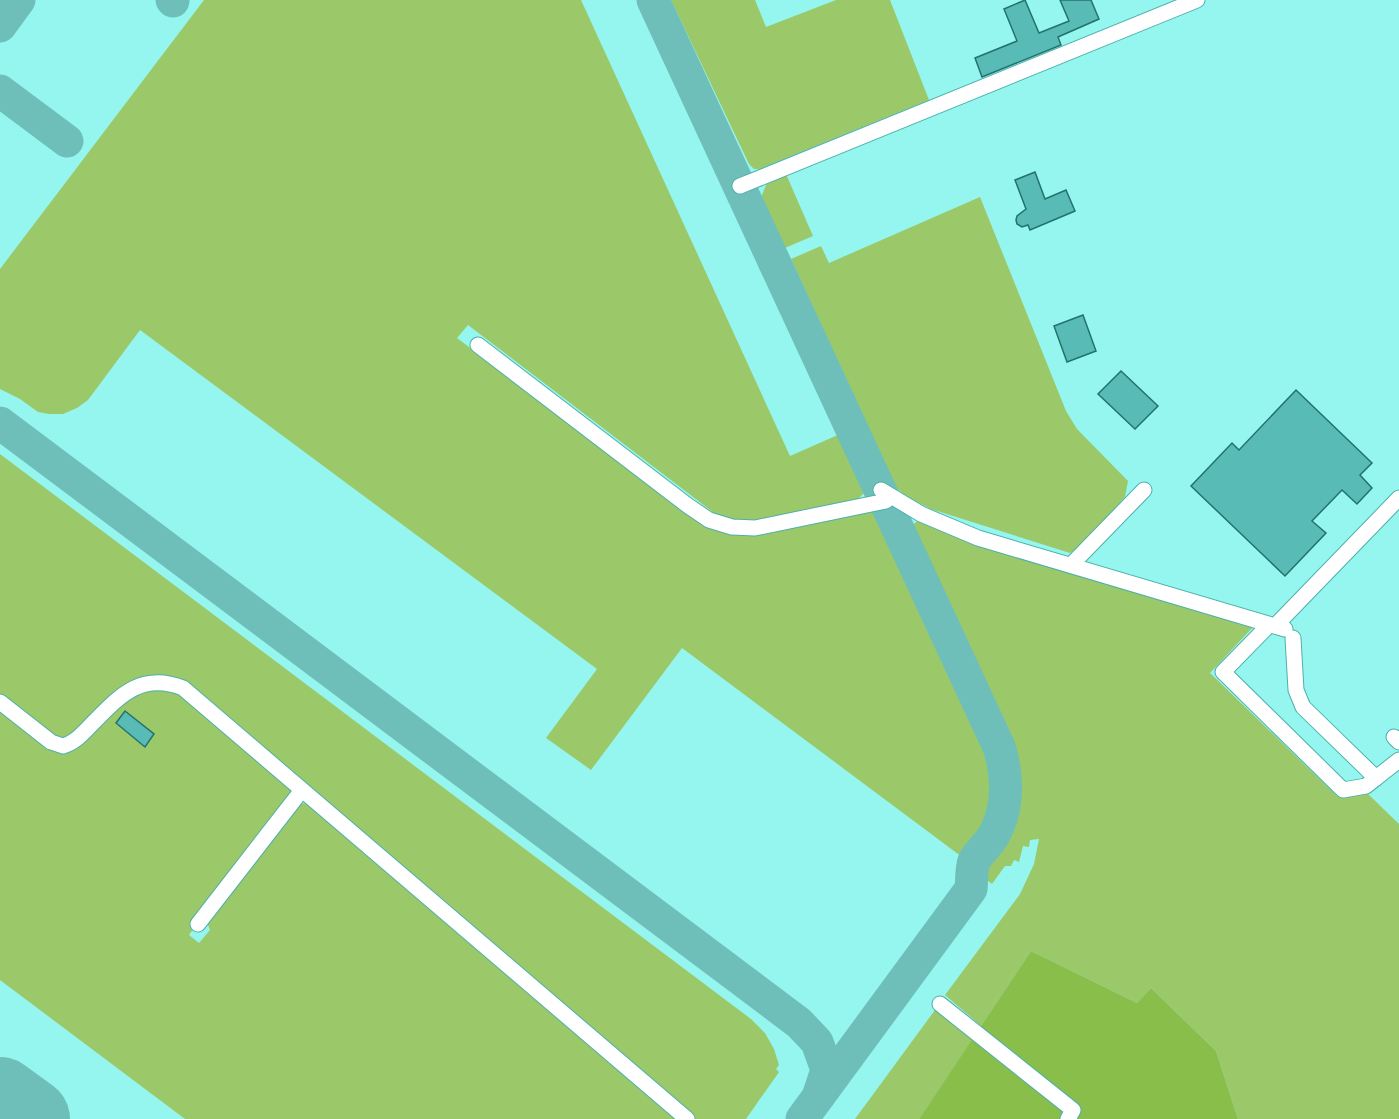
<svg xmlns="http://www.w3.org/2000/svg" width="1399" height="1119" font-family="Overpass,sans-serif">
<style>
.green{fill:#9bc969}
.forest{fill:#89be4a}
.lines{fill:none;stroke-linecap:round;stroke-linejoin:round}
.taxiway{stroke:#6ebfba;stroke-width:33}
.runway{stroke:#6ebfba;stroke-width:82}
.building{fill:#59bbb5;stroke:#23726d;stroke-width:1.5}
.minor-casing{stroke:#4db0ab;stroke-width:17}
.minor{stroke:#fff;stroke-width:15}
</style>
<rect width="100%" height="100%" fill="#95f6f0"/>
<!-- green -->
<g class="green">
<path d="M204,0H581L790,456L840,434L866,491L856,501L755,523H740L718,516L468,325L457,338L701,522L717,531L728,533L866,512H877L926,619L933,616L993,747C996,759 1000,771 1000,784C999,810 990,853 958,854L682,648L591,770L546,738L597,669L140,330L88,400L77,408L63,414H49L38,412L20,399L0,389V269Z"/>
<polygon points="671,0 755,0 766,27 836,0 890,0 929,100 759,169 754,169 749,164"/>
<polygon points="786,174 813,236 785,248 761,197 767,183"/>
<polygon points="980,197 1066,411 1077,429 1128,481 1125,497 1078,548 1070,553 931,509 907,497 896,488 791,259 821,246 829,263"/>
<polygon points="0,454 751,1019 765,1033 774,1049 779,1065 776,1069 779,1072 746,1119 692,1119 159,677 73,736 60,741 0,696"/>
<path d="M919,520L1052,567L1253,627L1210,673L1337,796L1367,793L1399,824V1119H1238L1216,1051L1151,988L1137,1003L1031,951L981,1026L945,995L1020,894L1034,864L1039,839L1030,840L1029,847L1023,846L1019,862L1014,860L1011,866H1005L992,884C988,880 980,877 979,871C978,860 993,847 998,838C1014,809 1013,777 1005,746L943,612L949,608L911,526Z"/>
<polygon points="176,688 290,787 292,791 189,935 199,943 210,930 208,925 208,918 297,804 308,803 680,1119 185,1119 0,980 0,707 53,748 137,691"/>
<polygon points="935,1010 974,1037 919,1119 855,1119"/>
</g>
<!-- forest -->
<polygon class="forest" points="1031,951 1137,1003 1151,988 1216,1051 1238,1119 919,1119"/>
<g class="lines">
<!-- taxiway -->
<g class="taxiway">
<polyline points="172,0 173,1"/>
<path d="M653,0L999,747C1008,775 1009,808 994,835C989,844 979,852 974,861C971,869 972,881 971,889L802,1119"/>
<polyline points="0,26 19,0"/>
<polyline points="0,91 67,141"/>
<polyline points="0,423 799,1023 817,1042 827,1070 818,1097"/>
</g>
<!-- runway -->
<polyline class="runway" points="0,1098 29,1119"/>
</g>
<!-- building -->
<g class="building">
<polygon points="1025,0 1039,33 1069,21 1060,0 1091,0 1099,19 1058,37 1061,45 982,77 975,58 1017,41 1004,9"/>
<polygon points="1035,172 1045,199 1066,190 1075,211 1030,230 1028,225 1022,227 1017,224 1016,220 1017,216 1026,209 1015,180"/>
<polygon points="1083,315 1096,351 1067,362 1054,326"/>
<polygon points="1121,371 1158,406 1135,429 1098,394"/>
<polygon points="1296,390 1372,463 1360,475 1372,488 1357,504 1342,490 1312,521 1326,533 1285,576 1191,486 1232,443 1239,450"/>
<polygon points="125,711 154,734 145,747 116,723"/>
</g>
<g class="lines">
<!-- minor casing -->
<g class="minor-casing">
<g id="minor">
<polyline points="740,186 1197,0"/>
<polyline points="478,345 687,505 709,520 732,527 755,528 886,501"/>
<polyline points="881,490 921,514 978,538 1285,629"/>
<polyline points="1072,564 1144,490"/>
<polyline points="1278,623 1399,498"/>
<polyline points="1269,625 1223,672 1343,790 1366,786 1376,778"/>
<polyline points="1293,638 1296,690 1303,707 1376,778 1399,760"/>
<path d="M0,702L51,742L63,746C74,743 81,735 89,727C118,698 139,671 183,688L687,1119"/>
<polyline points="1394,737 1399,742"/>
<polyline points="198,924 302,790"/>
<polyline points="940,1004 1073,1110 1068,1119"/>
</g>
</g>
<!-- minor -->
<use href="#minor" class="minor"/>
</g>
</svg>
